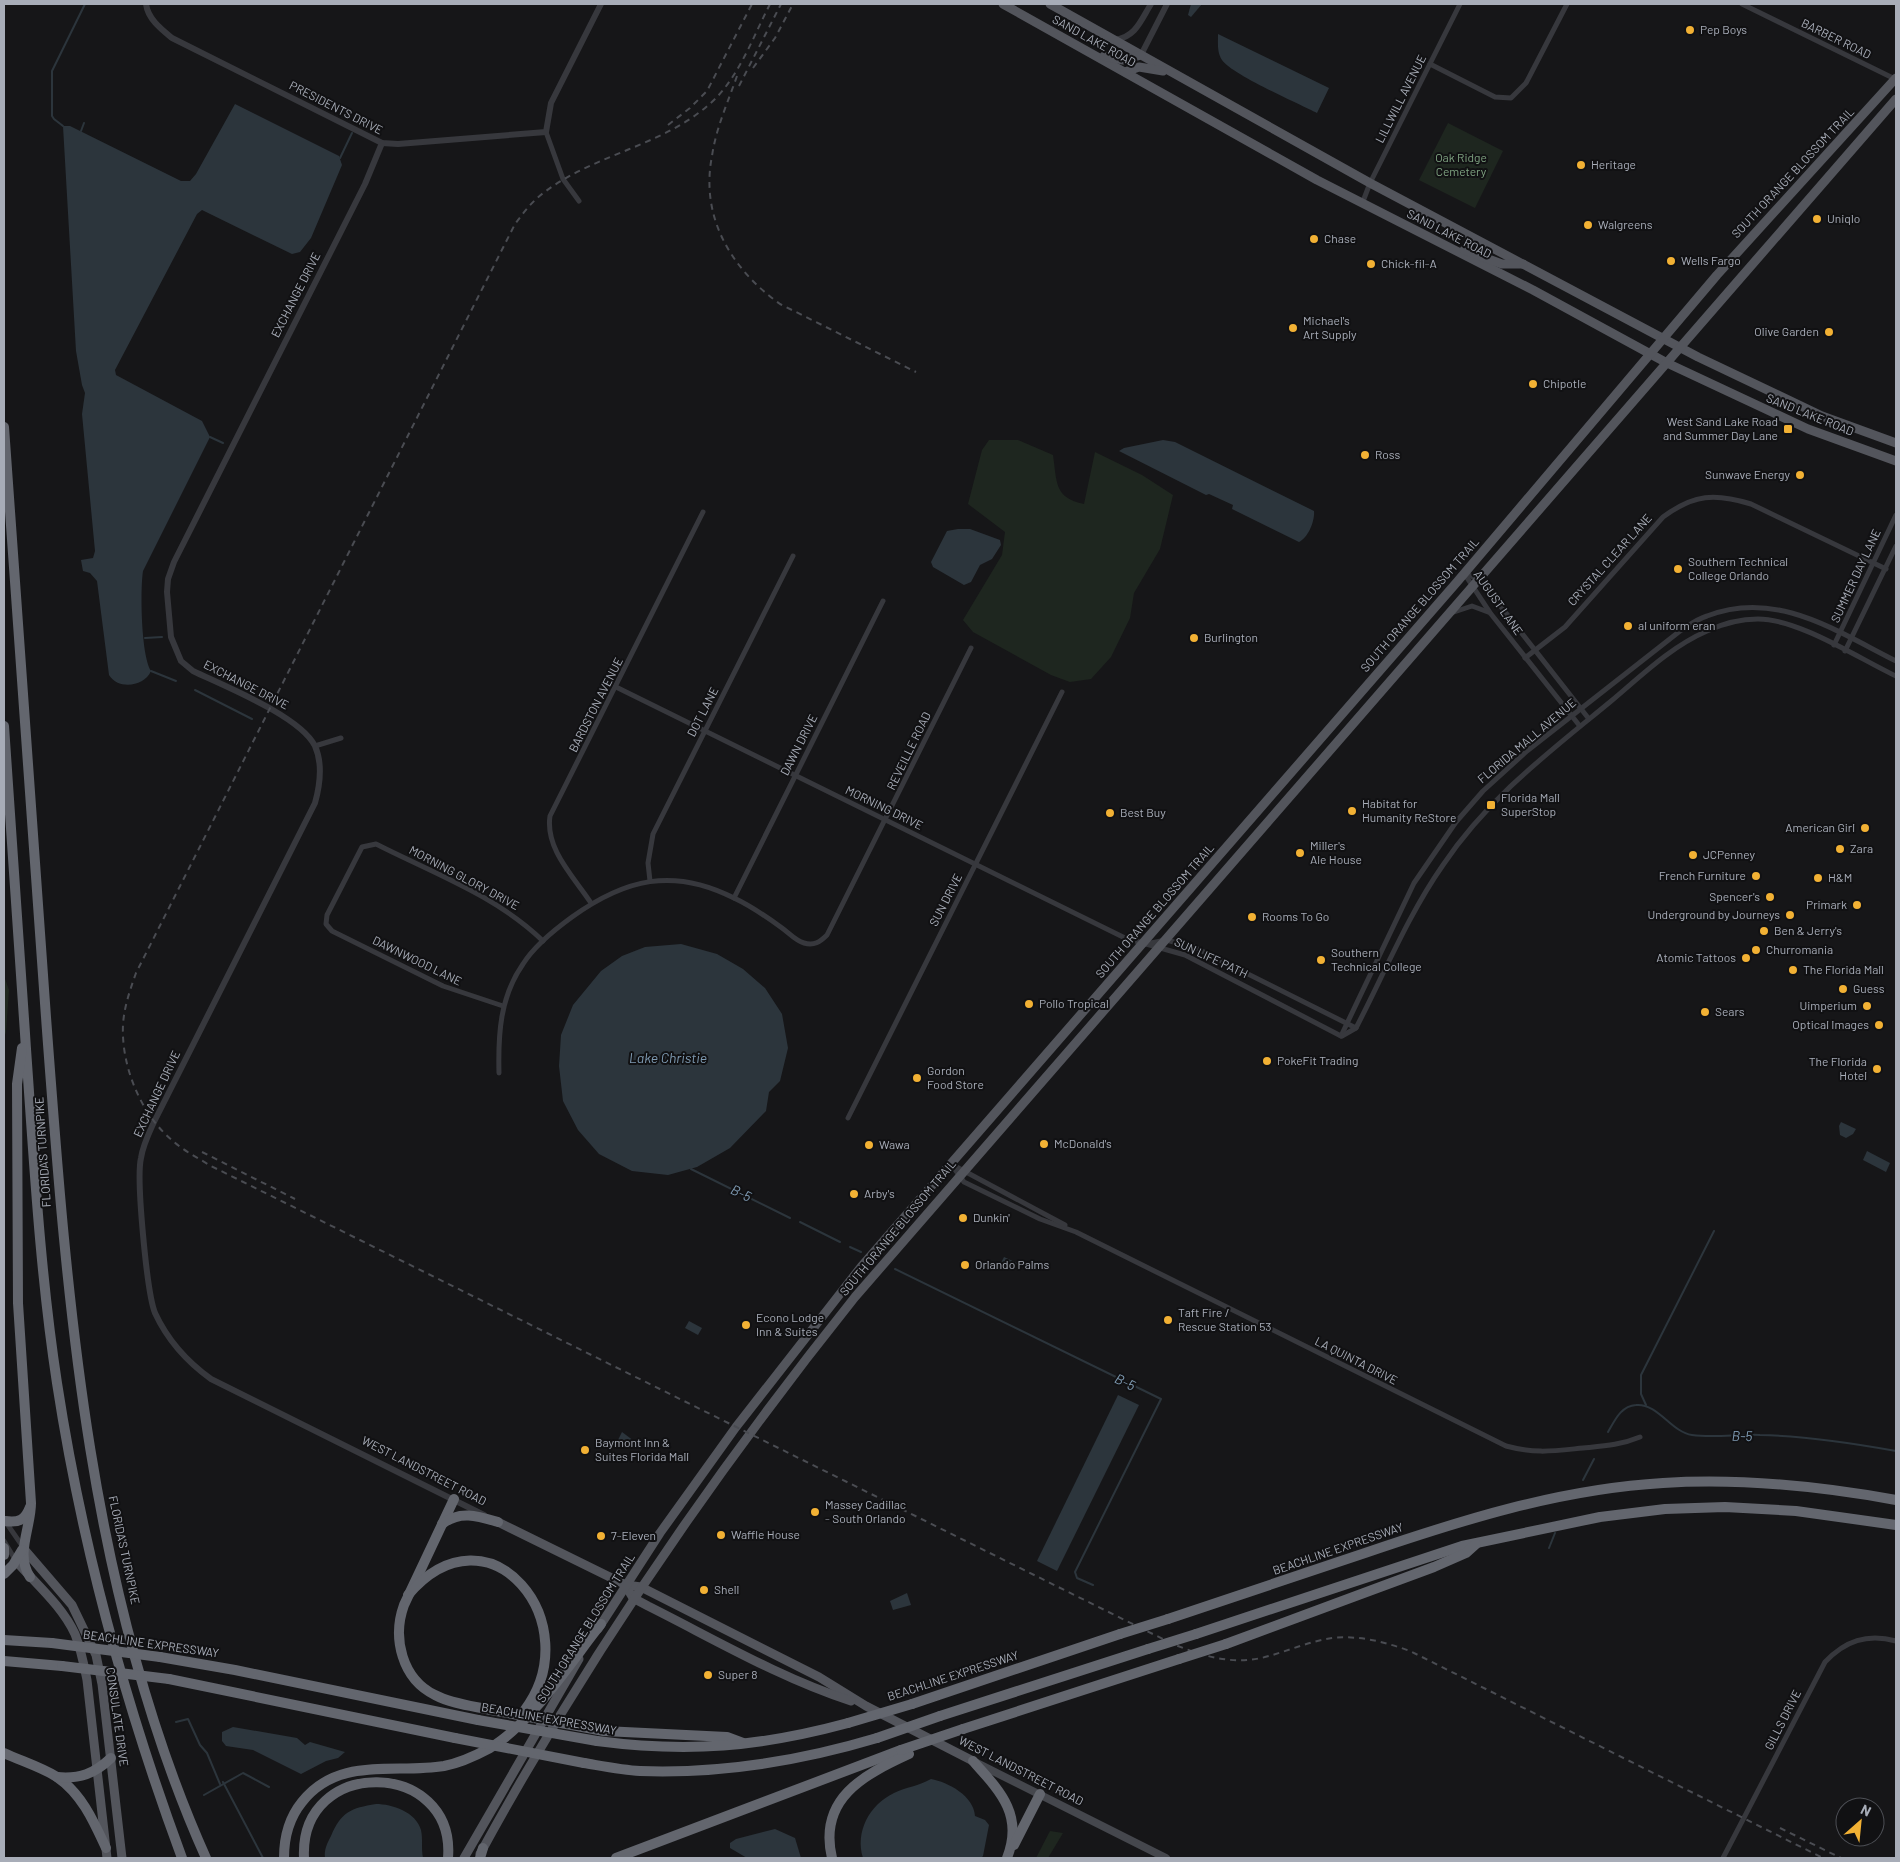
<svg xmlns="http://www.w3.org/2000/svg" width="1900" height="1862" font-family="Barlow,sans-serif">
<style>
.green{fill:#1e261f}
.water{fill:#2c353c}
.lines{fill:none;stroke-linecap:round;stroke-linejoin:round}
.stream{stroke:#2c353c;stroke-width:2}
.minor{stroke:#37383d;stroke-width:5}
.tertiary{stroke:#37383d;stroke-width:6}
.secondary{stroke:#45474d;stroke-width:8}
.primary{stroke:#53555c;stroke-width:9}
.motorway{stroke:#63666e;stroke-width:10}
.rail{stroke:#4a4c52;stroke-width:2;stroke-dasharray:6 5;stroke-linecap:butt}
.motorway-bridge{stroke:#63666e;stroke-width:10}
.poi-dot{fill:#f2b134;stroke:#111113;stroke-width:2}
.labels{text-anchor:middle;stroke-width:4;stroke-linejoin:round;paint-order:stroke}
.poi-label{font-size:12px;fill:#a8adb8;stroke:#111113;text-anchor:start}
.street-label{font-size:12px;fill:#a8adb8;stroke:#111113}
.park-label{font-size:12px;fill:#7fa381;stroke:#111113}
.water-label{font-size:14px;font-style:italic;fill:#7f9bb3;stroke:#111113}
</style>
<rect width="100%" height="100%" fill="#161618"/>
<!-- green -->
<g class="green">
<polygon points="1448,123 1503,151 1475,208 1419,180"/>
<path d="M989,440H1018L1053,455C1057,482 1054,498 1084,504L1095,452L1142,475L1173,495L1160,549L1134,593L1130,618L1111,657L1091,679L1070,682L1051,675L973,632L963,620L1002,555L1005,532L968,504L982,450Z"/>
<polygon points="4,976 9,990 6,1032 4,1038"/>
<polygon points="1050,1831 1063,1833 1048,1858 1036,1858"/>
</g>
<!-- water -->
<g class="water">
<polygon points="1191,4 1202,4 1191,17 1188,15"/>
<path d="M1218,34L1329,88L1317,113C1299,104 1231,74 1222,60C1217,53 1218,43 1218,34Z"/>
<path d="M235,104L339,156L342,165L311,238L300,252L292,254L202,210L197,214L115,370L116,375L202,421L210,437L143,571C140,591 141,655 151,671C144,687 118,690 109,675L97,581L90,573L83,571L81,560L93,558L95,551L82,414L85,393L82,385L76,351L63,126H70L181,181H190L196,174Z"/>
<path d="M1163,440L1175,442L1314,511C1315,521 1308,538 1299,542L1232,509L1233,505L1209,494L1206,495L1119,451L1124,448Z"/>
<polygon points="958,529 970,529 1000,540 1001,545 992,559 980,565 971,582 964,585 933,567 931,562 947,531"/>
<polygon points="681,944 717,954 743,969 765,988 782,1014 788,1048 780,1081 769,1092 766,1111 730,1148 697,1167 668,1175 632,1171 599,1154 578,1130 563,1101 559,1066 561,1035 573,1005 601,971 622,956 645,947"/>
<polygon points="1841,1122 1856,1129 1853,1134 1846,1138 1840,1135 1839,1126"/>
<polygon points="1867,1151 1890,1163 1886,1172 1863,1160"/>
<polygon points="1004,1257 1017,1263 1014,1269 1001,1263"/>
<polygon points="689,1321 702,1328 698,1335 685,1328"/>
<polygon points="1118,1395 1139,1405 1057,1571 1037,1561"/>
<polygon points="622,1432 634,1441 631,1447 617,1442"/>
<polygon points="907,1593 911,1605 893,1610 890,1601"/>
<polygon points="233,1727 297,1738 305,1745 310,1742 345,1752 338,1758 326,1761 301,1774 253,1750 226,1746 222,1741 222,1732"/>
<path d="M931,1779C948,1782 974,1796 975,1816L985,1820L989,1825L983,1856L981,1858H863C855,1832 869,1805 894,1793C906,1787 919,1786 931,1779Z"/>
<path d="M376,1804C392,1804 416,1812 421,1830C423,1839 421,1849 423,1858H325C324,1849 327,1844 331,1836C341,1812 351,1808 376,1804Z"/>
<polygon points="775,1829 795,1838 801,1858 747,1858 730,1848 730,1843 736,1839"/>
</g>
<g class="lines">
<!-- stream -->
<g class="stream">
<polyline points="63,126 54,119 52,116 52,71 85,4"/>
<polyline points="81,131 84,123"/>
<polyline points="340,158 352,133"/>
<polyline points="210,437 223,443"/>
<polyline points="145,638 162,637"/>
<polyline points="151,671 176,681"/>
<polyline points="195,690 252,719"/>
<polyline points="691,1169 790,1218"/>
<polyline points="800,1222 840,1242"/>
<polyline points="850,1247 861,1252"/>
<polyline points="895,1269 1161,1399 1075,1572 1077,1578 1093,1585"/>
<polyline points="1646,1405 1641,1394 1641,1375 1714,1231"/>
<path d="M1608,1432C1615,1420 1621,1406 1636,1405C1658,1403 1671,1432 1692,1435C1714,1438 1738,1434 1760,1435C1806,1436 1852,1443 1896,1451"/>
<polyline points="1583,1480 1594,1459"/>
<polyline points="1549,1548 1555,1533"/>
<polyline points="176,1722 188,1719 200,1745 207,1753 220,1784"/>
<polyline points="223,1782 263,1858"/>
<polyline points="204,1795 243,1773 269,1787"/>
</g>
<!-- minor -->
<g class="minor">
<polyline points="1742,4 1895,79"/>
<polyline points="1430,64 1495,97 1511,98 1526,83 1567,4"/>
<polyline points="546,132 563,179 579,201"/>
<polyline points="1362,204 1370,183 1460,4"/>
<polyline points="1464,573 1480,580 1589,719"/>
<polyline points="1464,573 1491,614 1579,725"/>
<polyline points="1451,613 1472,606 1488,612"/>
<polyline points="1834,645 1896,515"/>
<polyline points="1845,651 1896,546"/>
<path d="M1525,658L1565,627L1663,517C1694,494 1715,493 1751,504L1886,569"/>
<polyline points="616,687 1125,938 1185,955 1341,1036"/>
<polyline points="315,746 341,738"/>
<polyline points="650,881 648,863 653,834 793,556"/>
<polyline points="734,898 883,601"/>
<path d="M591,903C574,877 545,849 550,816L703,512"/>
<polyline points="1146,944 1166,940 1194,947 1356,1028"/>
<path d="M503,1006L443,986L332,931L326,924L327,915L362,847L376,844C433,873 497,896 543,941"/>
<path d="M1341,1036L1414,883L1456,822L1483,791L1527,751L1680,631C1688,626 1697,619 1707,616C1776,589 1836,631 1896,661"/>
<path d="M1342,1036L1356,1028C1384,974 1408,915 1443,865C1488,798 1548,753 1610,702C1640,677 1670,647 1707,631C1722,624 1741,619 1758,619C1799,619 1858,658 1896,676"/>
<path d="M499,1073C498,1034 500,997 523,964C535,945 554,930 572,917C625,879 673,867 734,898C751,906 767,917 782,928C789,933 796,941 804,943C814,946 820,942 827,935L971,648"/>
<polyline points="848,1118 1062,692"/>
<path d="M951,1164L964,1182L1040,1219L1076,1232L1506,1446C1536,1454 1553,1451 1583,1448C1603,1446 1621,1445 1640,1437"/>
<polyline points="951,1164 1065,1225"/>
<polyline points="5,1521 23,1547"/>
<polyline points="4,1541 16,1561"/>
<path d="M1723,1858L1825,1662C1845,1641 1867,1633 1896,1641"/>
</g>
<!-- tertiary -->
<g class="tertiary">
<path d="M146,4C148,19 161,29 172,38L382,143L398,144L546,132L551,103L601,4"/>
<path d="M1115,40C1136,37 1141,20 1151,4"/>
<polyline points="1141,55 1167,4"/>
<path d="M382,143L365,184L174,562L168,579L167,592L171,637L181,661L193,671C224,686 300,716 315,746C323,764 320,785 315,803L154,1122C149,1133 143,1145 141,1158C136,1179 147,1293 155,1313C168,1341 186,1361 211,1379L484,1515"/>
</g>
<!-- secondary -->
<polyline class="secondary" points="977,1763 1166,1858"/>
<!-- primary -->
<g class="primary">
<polyline points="1003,4 1317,180 1533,290 1667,363 1808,429 1896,461"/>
<polyline points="1050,4 1370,183 1698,357 1822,416 1896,443"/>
<polyline points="1104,56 1123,60 1141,55"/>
<polyline points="1125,72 1139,67 1163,71"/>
<polyline points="1464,250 1502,264 1523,264"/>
<polyline points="498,1522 626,1585 641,1587 819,1677 866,1706 973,1761"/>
<polyline points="23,1548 72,1605 96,1655 102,1684 122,1858"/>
<path d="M16,1561C36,1584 62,1606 75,1634C81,1649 84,1665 87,1680L107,1858"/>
<path d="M630,1593L633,1598L648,1606C714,1639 780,1678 851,1701"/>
<polyline points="598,1629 660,1533 736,1427 861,1267 1457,582 1717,275 1896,78"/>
<path d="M480,1854C588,1656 715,1472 855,1297L1896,99"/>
<polyline points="464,1858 579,1659"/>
</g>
<!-- motorway -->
<g class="motorway">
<path d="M4,427C18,623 32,820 46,1017C67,1300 88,1595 206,1858"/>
<path d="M4,726C11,833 19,941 26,1049C34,1161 40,1272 57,1383C82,1546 125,1704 182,1858"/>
<path d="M22,1048L17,1084L18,1303L31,1503C31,1528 15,1554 30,1577"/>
<path d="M454,1499L404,1605C392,1638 402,1679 435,1695C452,1704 473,1706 491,1710"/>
<path d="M5,1521C19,1523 25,1520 30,1507"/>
<path d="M442,1524C460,1510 478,1516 498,1522"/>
<polyline points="4,1548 4,1555"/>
<polyline points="4,1574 13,1565 22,1550"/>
<path d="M408,1595C490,1499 590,1625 524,1711"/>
<path d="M1168,1619C1234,1597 1300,1575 1365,1553C1462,1520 1560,1489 1663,1483C1741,1478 1819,1486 1896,1500"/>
<polyline points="1196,1634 1462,1546 1600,1517 1665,1509 1725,1507 1796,1511 1896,1525"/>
<polyline points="4,1640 52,1643"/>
<polyline points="1226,1644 1434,1567 1466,1553 1476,1544"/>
<polyline points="160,1657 235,1670 478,1720"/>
<polyline points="4,1661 62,1666"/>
<polyline points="169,1679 455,1738"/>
<polyline points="912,1704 1120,1634"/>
<polyline points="940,1716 1148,1649"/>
<polyline points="963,1729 1179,1659"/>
<polyline points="604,1731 727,1737 743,1743"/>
<path d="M597,1741C688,1753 759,1747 848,1723"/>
<path d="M4,1753C21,1761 41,1767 57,1777C82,1794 94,1822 106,1848"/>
<path d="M973,1761C1000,1791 1024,1815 1007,1858"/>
<path d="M584,1763C602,1766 622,1770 640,1771C722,1774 800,1761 877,1738"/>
<path d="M57,1777C80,1779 94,1774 111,1758"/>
<polyline points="1014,1845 1040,1794"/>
<path d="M284,1858C284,1838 289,1818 302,1802C338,1756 394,1774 444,1766C460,1763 475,1756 490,1748C532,1723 570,1663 601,1624"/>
<path d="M304,1858C299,1755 456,1759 448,1858"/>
<polyline points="480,1858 483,1848"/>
<polyline points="616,1858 901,1750"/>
<path d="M832,1858C818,1799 863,1775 909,1754"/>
</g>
<!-- rail -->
<g class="rail">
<path d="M770,4C754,35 740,74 715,99C668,145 597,153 546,191C533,200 524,212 515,224L136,973C130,990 124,1007 123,1025C121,1066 141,1115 173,1141C184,1151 198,1158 211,1166L1173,1644C1205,1657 1235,1666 1269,1656C1290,1650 1311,1641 1332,1638C1359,1635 1385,1642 1410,1651L1823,1858"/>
<polyline points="753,68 775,38 793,4"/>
<path d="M737,76C728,102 716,128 712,156C700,217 731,269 780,304L916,372"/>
<polyline points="739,86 781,4"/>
<polyline points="668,125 690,108 707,91 752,4"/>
<polyline points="202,1152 295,1199"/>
<polyline points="1780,1828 1841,1858"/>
</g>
<!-- motorway-bridge -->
<g class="motorway-bridge">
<polyline points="1120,1634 1168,1619"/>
<polyline points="52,1643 160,1657"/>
<polyline points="1148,1649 1196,1634"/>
<polyline points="1179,1659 1226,1644"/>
<polyline points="62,1666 169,1679"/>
<polyline points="491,1710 604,1731"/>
<polyline points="478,1720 597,1741"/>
<polyline points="848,1723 912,1704"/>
<polyline points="455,1738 584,1763"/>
<polyline points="877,1738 940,1716"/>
<polyline points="901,1750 963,1729"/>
</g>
</g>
<!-- markers -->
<g class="poi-dot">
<circle cx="1690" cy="30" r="5"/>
<circle cx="1581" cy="165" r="5"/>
<circle cx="1817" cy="219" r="5"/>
<circle cx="1588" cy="225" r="5"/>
<circle cx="1314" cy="239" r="5"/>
<circle cx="1671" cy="261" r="5"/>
<circle cx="1371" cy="264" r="5"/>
<circle cx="1293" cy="328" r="5"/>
<circle cx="1829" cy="332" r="5"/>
<circle cx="1533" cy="384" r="5"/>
<rect x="1783" y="424" width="10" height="10" rx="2.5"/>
<circle cx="1365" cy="455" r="5"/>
<circle cx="1800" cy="475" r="5"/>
<circle cx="1678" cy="569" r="5"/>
<circle cx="1628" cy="626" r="5"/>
<circle cx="1194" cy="638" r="5"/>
<rect x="1486" y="800" width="10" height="10" rx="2.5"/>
<circle cx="1352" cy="811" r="5"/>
<circle cx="1110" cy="813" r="5"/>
<circle cx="1865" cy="828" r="5"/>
<circle cx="1840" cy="849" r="5"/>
<circle cx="1300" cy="853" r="5"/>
<circle cx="1693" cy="855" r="5"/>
<circle cx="1756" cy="876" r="5"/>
<circle cx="1818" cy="878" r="5"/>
<circle cx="1770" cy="897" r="5"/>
<circle cx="1857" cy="905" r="5"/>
<circle cx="1790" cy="915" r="5"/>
<circle cx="1252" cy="917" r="5"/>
<circle cx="1764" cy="931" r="5"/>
<circle cx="1756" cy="950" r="5"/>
<circle cx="1746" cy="958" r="5"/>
<circle cx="1321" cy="960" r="5"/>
<circle cx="1793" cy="970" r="5"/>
<circle cx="1843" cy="989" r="5"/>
<circle cx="1029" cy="1004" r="5"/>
<circle cx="1867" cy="1006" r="5"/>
<circle cx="1705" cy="1012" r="5"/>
<circle cx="1879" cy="1025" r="5"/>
<circle cx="1267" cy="1061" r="5"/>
<circle cx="1877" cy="1069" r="5"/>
<circle cx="917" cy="1078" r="5"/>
<circle cx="1044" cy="1144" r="5"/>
<circle cx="869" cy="1145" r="5"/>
<circle cx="854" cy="1194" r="5"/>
<circle cx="963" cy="1218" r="5"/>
<circle cx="965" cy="1265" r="5"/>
<circle cx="1168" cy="1320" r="5"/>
<circle cx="746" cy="1325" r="5"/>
<circle cx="585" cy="1450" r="5"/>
<circle cx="815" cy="1512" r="5"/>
<circle cx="721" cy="1535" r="5"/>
<circle cx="601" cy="1536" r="5"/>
<circle cx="704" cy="1590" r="5"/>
<circle cx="708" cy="1675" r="5"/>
</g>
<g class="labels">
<!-- poi labels -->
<g class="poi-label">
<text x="1700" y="34">Pep Boys</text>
<text x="1591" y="169">Heritage</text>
<text x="1827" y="223">Uniqlo</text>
<text x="1598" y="229">Walgreens</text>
<text x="1324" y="243">Chase</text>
<text x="1681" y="265">Wells Fargo</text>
<text x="1381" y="268">Chick-fil-A</text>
<text x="1303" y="325">Michael's<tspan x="1303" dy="14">Art Supply</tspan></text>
<text x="1819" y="336" text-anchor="end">Olive Garden</text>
<text x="1543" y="388">Chipotle</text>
<text x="1778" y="426" text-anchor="end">West Sand Lake Road<tspan x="1778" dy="14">and Summer Day Lane</tspan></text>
<text x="1375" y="459">Ross</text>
<text x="1790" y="479" text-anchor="end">Sunwave Energy</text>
<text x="1688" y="566">Southern Technical<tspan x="1688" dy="14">College Orlando</tspan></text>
<text x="1638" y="630">al uniform eran</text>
<text x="1204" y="642">Burlington</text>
<text x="1501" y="802">Florida Mall<tspan x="1501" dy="14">SuperStop</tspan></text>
<text x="1362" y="808">Habitat for<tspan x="1362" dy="14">Humanity ReStore</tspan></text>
<text x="1120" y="817">Best Buy</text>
<text x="1855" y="832" text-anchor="end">American Girl</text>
<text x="1310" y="850">Miller's<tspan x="1310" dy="14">Ale House</tspan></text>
<text x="1850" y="853">Zara</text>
<text x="1703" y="859">JCPenney</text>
<text x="1746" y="880" text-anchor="end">French Furniture</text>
<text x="1828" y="882">H&amp;M</text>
<text x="1760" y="901" text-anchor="end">Spencer's</text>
<text x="1847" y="909" text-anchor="end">Primark</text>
<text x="1780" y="919" text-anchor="end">Underground by Journeys</text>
<text x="1262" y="921">Rooms To Go</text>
<text x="1774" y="935">Ben &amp; Jerry's</text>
<text x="1766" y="954">Churromania</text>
<text x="1331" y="957">Southern<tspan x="1331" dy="14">Technical College</tspan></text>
<text x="1736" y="962" text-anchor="end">Atomic Tattoos</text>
<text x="1803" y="974">The Florida Mall</text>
<text x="1853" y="993">Guess</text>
<text x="1039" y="1008">Pollo Tropical</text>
<text x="1857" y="1010" text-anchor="end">Uimperium</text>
<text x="1715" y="1016">Sears</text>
<text x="1869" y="1029" text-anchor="end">Optical Images</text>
<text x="1277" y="1065">PokeFit Trading</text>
<text x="1867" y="1066" text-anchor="end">The Florida<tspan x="1867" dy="14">Hotel</tspan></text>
<text x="927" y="1075">Gordon<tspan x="927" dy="14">Food Store</tspan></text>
<text x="1054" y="1148">McDonald's</text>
<text x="879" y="1149">Wawa</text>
<text x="864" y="1198">Arby's</text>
<text x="973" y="1222">Dunkin'</text>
<text x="975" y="1269">Orlando Palms</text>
<text x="1178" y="1317">Taft Fire /<tspan x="1178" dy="14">Rescue Station 53</tspan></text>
<text x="756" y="1322">Econo Lodge<tspan x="756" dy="14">Inn &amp; Suites</tspan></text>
<text x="595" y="1447">Baymont Inn &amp;<tspan x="595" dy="14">Suites Florida Mall</tspan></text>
<text x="825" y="1509">Massey Cadillac<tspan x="825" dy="14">- South Orlando</tspan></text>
<text x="731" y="1539">Waffle House</text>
<text x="611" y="1540">7-Eleven</text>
<text x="714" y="1594">Shell</text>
<text x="718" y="1679">Super 8</text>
</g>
<!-- street labels -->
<g class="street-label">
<text transform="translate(1836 39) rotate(26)" y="4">BARBER ROAD</text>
<text transform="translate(1094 41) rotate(29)" y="4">SAND LAKE ROAD</text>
<text transform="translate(1401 99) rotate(-63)" y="4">LILLWILL AVENUE</text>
<text transform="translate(336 108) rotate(27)" y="4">PRESIDENTS DRIVE</text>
<text transform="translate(1793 173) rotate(-47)" y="4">SOUTH ORANGE BLOSSOM TRAIL</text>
<text transform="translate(1449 234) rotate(27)" y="4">SAND LAKE ROAD</text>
<text transform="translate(296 295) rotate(-63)" y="4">EXCHANGE DRIVE</text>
<text transform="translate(1810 415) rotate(22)" y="4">SAND LAKE ROAD</text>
<text transform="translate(1610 560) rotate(-48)" y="4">CRYSTAL CLEAR LANE</text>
<text transform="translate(1856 576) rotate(-65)" y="4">SUMMER DAY LANE</text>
<text transform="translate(1498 603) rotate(55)" y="4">AUGUST LANE</text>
<text transform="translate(1420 605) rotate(-49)" y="4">SOUTH ORANGE BLOSSOM TRAIL</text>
<text transform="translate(246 685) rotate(27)" y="4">EXCHANGE DRIVE</text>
<text transform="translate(596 705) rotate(-63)" y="4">BARDSTON AVENUE</text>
<text transform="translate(703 712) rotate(-63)" y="4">DOT LANE</text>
<text transform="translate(1527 741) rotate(-40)" y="4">FLORIDA MALL AVENUE</text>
<text transform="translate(799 745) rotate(-63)" y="4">DAWN DRIVE</text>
<text transform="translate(909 751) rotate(-64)" y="4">REVEILLE ROAD</text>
<text transform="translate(884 808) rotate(26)" y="4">MORNING DRIVE</text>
<text transform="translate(464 878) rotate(28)" y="4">MORNING GLORY DRIVE</text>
<text transform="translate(946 900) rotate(-63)" y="4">SUN DRIVE</text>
<text transform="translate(1155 911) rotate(-49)" y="4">SOUTH ORANGE BLOSSOM TRAIL</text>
<text transform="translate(1211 958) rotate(25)" y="4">SUN LIFE PATH</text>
<text transform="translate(417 961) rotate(26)" y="4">DAWNWOOD LANE</text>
<text transform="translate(157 1094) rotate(-65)" y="4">EXCHANGE DRIVE</text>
<text transform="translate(43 1152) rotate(-94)" y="4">FLORIDA'S TURNPIKE</text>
<text transform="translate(898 1228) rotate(-50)" y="4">SOUTH ORANGE BLOSSOM TRAIL</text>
<text transform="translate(1356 1361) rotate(27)" y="4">LA QUINTA DRIVE</text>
<text transform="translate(424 1471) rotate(27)" y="4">WEST LANDSTREET ROAD</text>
<text transform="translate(1338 1549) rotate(-19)" y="4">BEACHLINE EXPRESSWAY</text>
<text transform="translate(124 1550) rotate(78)" y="4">FLORIDA'S TURNPIKE</text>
<text transform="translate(586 1628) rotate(-58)" y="4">SOUTH ORANGE BLOSSOM TRAIL</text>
<text transform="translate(151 1644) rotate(8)" y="4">BEACHLINE EXPRESSWAY</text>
<text transform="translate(953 1676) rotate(-18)" y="4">BEACHLINE EXPRESSWAY</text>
<text transform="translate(117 1717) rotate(82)" y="4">CONSULATE DRIVE</text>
<text transform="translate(549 1719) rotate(10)" y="4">BEACHLINE EXPRESSWAY</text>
<text transform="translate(1783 1720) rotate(-63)" y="4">GILLS DRIVE</text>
<text transform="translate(1021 1771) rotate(27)" y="4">WEST LANDSTREET ROAD</text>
</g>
<!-- park labels -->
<g class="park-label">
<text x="1461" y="162">Oak Ridge<tspan x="1461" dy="14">Cemetery</tspan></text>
</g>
<!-- water labels -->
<g class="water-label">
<text x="668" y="1063">Lake Christie</text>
<text transform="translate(741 1193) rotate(26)" y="5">B-5</text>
<text transform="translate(1125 1382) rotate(26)" y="5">B-5</text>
<text transform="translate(1742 1436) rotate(1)" y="5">B-5</text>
</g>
</g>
<!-- border -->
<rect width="1900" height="1862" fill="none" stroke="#a8adb8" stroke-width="10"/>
<!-- north arrow -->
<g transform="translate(1860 1822) rotate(27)"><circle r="24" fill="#111113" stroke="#4d4f55"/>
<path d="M0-4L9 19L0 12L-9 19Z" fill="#f2b134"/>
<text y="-8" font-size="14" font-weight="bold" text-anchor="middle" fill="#a8adb8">N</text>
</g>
</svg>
